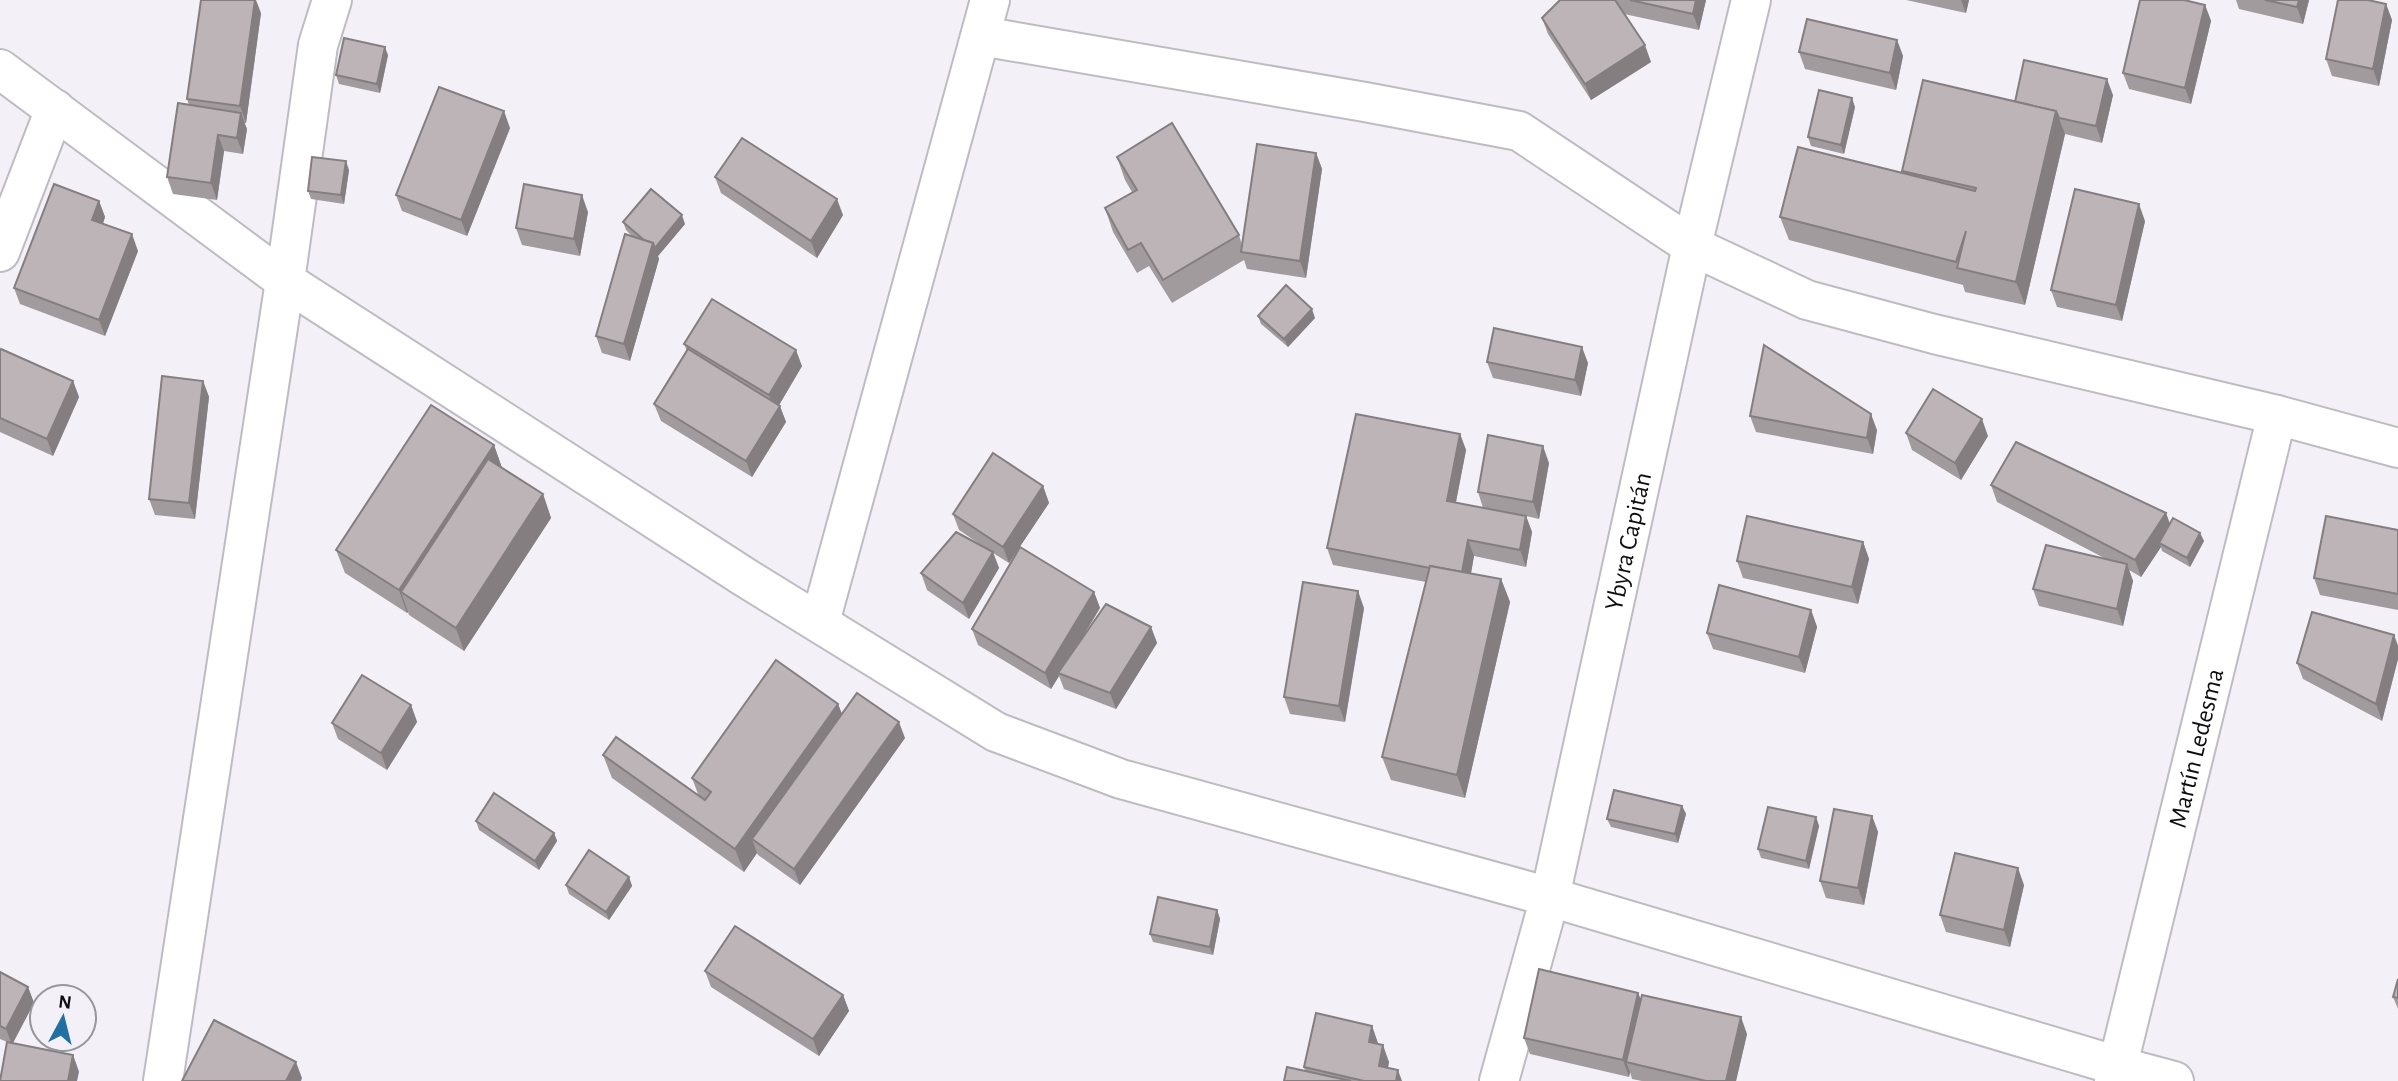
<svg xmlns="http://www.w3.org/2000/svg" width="2398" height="1081" font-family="'Alegreya Sans',sans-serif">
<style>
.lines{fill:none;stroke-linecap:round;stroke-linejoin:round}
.minor-casing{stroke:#bebcc2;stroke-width:42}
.minor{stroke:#fff;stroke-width:38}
.wall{fill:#a29b9d}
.shaded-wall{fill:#847e80}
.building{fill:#bcb4b7;stroke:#847e80;stroke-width:2}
.labels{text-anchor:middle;stroke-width:5;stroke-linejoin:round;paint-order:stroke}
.street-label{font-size:26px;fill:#0e0d0f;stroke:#f3f1f7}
</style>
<rect width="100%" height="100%" fill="#f3f1f7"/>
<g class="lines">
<!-- minor casing -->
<g class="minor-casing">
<g id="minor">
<polyline points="981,36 1365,102 1519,131 1692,246 1807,300 1934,334 2277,415 2398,448"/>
<polyline points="0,69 285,281 746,578 996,732 1121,779 1550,897 2118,1066 2174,1081"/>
<polyline points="0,252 55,109"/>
<polyline points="820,622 990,0"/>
<polyline points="163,1081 285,281 318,45 332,0"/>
<path id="s1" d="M1499,1081L1550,897L1692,246L1751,0"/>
<path id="s2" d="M2114,1081L2277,415"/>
</g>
</g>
<!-- minor -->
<use href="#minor" class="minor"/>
</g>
<!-- wall -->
<g class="wall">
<polygon points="1560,0 1706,0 1699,30 1624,14 1651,62 1591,100 1548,34 1542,18"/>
<polygon points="1906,0 1969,0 1966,13"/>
<polygon points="2236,0 2309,0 2303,24 2239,9"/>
<polygon points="2386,4 2392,20 2379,86 2332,76 2326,59"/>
<polygon points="2205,5 2211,21 2191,104 2129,89 2123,73"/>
<polygon points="261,13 246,123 244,123 247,129 243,154 224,151 217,200 173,194 167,177 189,105 187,99"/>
<polygon points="1897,40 1903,56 1896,90 1805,69 1799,52"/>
<polygon points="388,55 380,93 339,84 336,75"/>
<polygon points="2113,95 2102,143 2065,134 2025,305 1965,292 1963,285 1789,240 1780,217 1903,173 1902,171 2015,102"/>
<polygon points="1855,107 1844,154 1811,146 1808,137"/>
<polygon points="510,128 467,236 402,211 396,195"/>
<polygon points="1316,153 1322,169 1306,278 1247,269 1244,260 1172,303 1149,266 1137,273 1113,232 1105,208 1132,192 1125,180 1117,157 1239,235 1242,245"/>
<polygon points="349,170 344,204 311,199 308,191"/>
<polygon points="715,177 843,215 817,258 721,193"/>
<polygon points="99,201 105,217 103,224 138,251 105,336 20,304 14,288"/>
<polygon points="588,212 580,256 522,245 516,228"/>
<polygon points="2145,221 2122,321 2057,307 2051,290"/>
<polygon points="623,222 685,224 658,256 659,259 630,361 602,353 596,336 633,237 626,230"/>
<polygon points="1258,316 1315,318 1288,347 1261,324"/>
<polygon points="684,344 802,366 779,405 786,422 752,477 661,421 654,404 687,351"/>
<polygon points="0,351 73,381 79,397 53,456 0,432"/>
<polygon points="1487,362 1588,363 1581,396 1493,378"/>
<polygon points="203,381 209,397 195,519 155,515 149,499"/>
<polygon points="1750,416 1877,430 1873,454 1756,432"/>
<polygon points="1906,433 1988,436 1961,480 1912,450"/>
<polygon points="1460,434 1466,450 1456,502 1483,508 1478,492 1549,463 1539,519 1526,516 1532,532 1526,567 1474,556 1471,573 1501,579 1510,602 1465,798 1391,780 1382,757 1426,582 1333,565 1327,548"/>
<polygon points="494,445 502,468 543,494 551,518 464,651 409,615 408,612 407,613 345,573 336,550"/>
<polygon points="1991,485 2166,513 2170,524 2200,533 2204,541 2190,567 2162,551 2161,547 2141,577 2129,570 2133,581 2123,626 2039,606 2033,589 2108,560 1997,502"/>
<polygon points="1043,486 1049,503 1009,563 993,553 999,568 969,619 927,590 921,573 987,549 959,530 953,514"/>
<polygon points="2398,530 2398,610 2320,595 2314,578"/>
<polygon points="1863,542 1869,559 1858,604 1743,578 1737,561"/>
<polygon points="1094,592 1100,608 1081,640 1151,627 1157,643 1116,709 1064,689 1059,676 1051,689 978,645 972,629"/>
<polygon points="1364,608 1345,722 1290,714 1284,697"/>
<polygon points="1811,610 1817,627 1805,673 1713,649 1707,633"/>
<polygon points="2394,635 2398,646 2398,659 2382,721 2303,679 2297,663"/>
<polygon points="838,704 842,714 905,738 800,885 758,855 757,853 744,872 612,778 603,755 698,794 692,778"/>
<polygon points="411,705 417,722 387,770 338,739 332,723"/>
<polygon points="1682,806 1686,814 1678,843 1611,827 1607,819"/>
<polygon points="1872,816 1878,832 1864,905 1826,898 1820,881"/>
<polygon points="1816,817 1819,826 1809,869 1761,858 1758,849"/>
<polygon points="476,821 554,833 557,841 539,870 479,830"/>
<polygon points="629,877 632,886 609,920 569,894 566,885"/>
<polygon points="2024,885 2010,947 1946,932 1940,915"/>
<polygon points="1217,910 1220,919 1213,955 1153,942 1150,934"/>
<polygon points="705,971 843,995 849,1011 819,1056 711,987"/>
<polygon points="0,972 28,987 34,1003 12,1043 73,1055 79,1072 0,1039"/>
<polygon points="2398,979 2398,1009 2393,997"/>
<polygon points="1638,993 1641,999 1747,1034 1736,1081 1642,1081 1632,1079 1630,1072 1629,1077 1530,1054 1524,1038"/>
<polygon points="1372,1026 1378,1044 1389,1062 1388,1068 1402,1081 1284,1081 1305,1071 1304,1067"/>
</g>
<!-- shaded-wall -->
<g class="shaded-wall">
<polygon points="255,0 256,0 261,13 246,123 240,106"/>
<polygon points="1696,0 1706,0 1699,30 1693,14"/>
<polygon points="1961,0 1969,0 1966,13"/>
<polygon points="2299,0 2309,0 2303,24 2297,7"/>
<polygon points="2386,4 2392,20 2379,86 2373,69"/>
<polygon points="2205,5 2211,21 2191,104 2185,88"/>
<polygon points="1897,40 1903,56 1896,90 1890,73"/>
<polygon points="1645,45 1651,62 1591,100 1585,84"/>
<polygon points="385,47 388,55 380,93 377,84"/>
<polygon points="2107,79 2113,95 2102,143 2096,126"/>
<polygon points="1852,98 1855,107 1844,154 1841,145"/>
<polygon points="504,111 510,128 467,236 461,220"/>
<polygon points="2056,111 2065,134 2025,305 2016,282"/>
<polygon points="241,113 247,129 243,154 237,138"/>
<polygon points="218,135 224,151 217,200 211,183"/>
<polygon points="1316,153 1322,169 1306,278 1300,261"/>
<polygon points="346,161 349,170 344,204 341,195"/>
<polygon points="582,195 588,212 580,256 574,239"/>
<polygon points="837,199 843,215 817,258 811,241"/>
<polygon points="99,201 105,217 98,237 92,220"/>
<polygon points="2139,204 2145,221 2122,321 2116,305"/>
<polygon points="682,215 685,224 658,256 659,259 630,361 624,344 653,243"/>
<polygon points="132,234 138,251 105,336 99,320"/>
<polygon points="1312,309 1315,318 1288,347 1284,339"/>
<polygon points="1582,347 1588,363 1581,396 1575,380"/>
<polygon points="796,350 802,366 775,412 769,395"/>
<polygon points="73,381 79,397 53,456 47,439"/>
<polygon points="203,381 209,397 195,519 189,503"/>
<polygon points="780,406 786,422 752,477 746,461"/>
<polygon points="1871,414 1877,430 1873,454 1867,438"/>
<polygon points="1982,419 1988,436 1961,480 1955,463"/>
<polygon points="1460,434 1466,450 1453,517 1447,501"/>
<polygon points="494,445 502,468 401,592 408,612 407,613 399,590"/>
<polygon points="1543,446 1549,463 1539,519 1533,502"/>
<polygon points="1043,486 1049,503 1009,563 1003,547"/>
<polygon points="543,494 551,518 464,651 456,628"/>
<polygon points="2166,513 2172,530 2159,543 2161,547 2141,577 2135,560"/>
<polygon points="1526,516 1532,532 1526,567 1520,550"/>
<polygon points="2200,533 2204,541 2190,567 2187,558"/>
<polygon points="1468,540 1474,556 1468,590 1462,574"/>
<polygon points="1863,542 1869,559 1858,604 1852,587"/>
<polygon points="993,552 999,568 969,619 963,603"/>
<polygon points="2127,564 2133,581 2123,626 2117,609"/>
<polygon points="1501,579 1510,602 1465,798 1457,775"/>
<polygon points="1358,591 1364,608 1345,722 1339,706"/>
<polygon points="1094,592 1100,608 1060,674 1058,673 1059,676 1051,689 1045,673"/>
<polygon points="1811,610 1817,627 1805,673 1799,657"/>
<polygon points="1151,627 1157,643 1116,709 1110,693"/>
<polygon points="2394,635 2398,646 2398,659 2382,721 2376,704"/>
<polygon points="838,704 847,727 752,839 757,853 744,872 735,849"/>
<polygon points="411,705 417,722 387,770 381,753"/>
<polygon points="899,722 905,738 800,885 794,869"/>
<polygon points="1682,806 1686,814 1678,843 1675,834"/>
<polygon points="1872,816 1878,832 1864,905 1858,888"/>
<polygon points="1816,817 1819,826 1809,869 1806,861"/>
<polygon points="554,833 557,841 539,870 535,861"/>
<polygon points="2018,868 2024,885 2010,947 2004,930"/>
<polygon points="629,877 632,886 609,920 606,912"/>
<polygon points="1217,910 1220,919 1213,955 1210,947"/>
<polygon points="28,987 34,1003 12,1045 6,1029"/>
<polygon points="1638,993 1644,1009 1626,1062 1630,1072 1629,1077 1623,1060"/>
<polygon points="843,995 849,1011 819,1056 813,1039"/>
<polygon points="1741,1017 1747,1034 1736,1081 1726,1081"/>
<polygon points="1372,1026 1378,1043 1375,1058 1369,1042"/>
<polygon points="1383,1045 1389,1062 1385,1081 1379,1066"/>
<polygon points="73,1055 79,1072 77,1081 68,1081"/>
<polygon points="296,1062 302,1078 301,1081 286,1081"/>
<polygon points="1398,1070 1402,1081 1396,1081"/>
</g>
<!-- building -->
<g class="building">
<polygon points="201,0 255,0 240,106 187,99"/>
<polygon points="1560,0 1615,0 1645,45 1585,84 1542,18"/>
<polygon points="1630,0 1696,0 1693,14"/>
<polygon points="2140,0 2184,0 2205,5 2185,88 2123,73"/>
<polygon points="2265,0 2299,0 2297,7"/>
<polygon points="2338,0 2368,0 2386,4 2373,69 2326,59"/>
<polygon points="1807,19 1897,40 1890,73 1799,52"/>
<polygon points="344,38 385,47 377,84 336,75"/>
<polygon points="2024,60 2107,79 2096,126 2059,118 2056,111 2015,102"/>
<polygon points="1923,80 2056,111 2016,282 1957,268 1966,231 1956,262 1780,217 1798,147 1975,191 1976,188 1902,171"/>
<polygon points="439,87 504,111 461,220 396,195"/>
<polygon points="1819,90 1852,98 1841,145 1808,137"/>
<polygon points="178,103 241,113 237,138 218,135 211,183 167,177"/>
<polygon points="1172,123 1239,235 1163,280 1141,243 1128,250 1105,208 1137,190 1117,157"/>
<polygon points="742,138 837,199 811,241 715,177"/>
<polygon points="1257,144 1316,153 1300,261 1241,252"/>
<polygon points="312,157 346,161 341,195 308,191"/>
<polygon points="54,184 99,201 92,220 132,234 99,320 14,288"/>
<polygon points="524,184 582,195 574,239 516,228"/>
<polygon points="651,189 682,215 655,248 653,243 644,240 623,222"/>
<polygon points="2075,189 2139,204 2116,305 2051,290"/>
<polygon points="625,234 653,243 624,344 596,336"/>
<polygon points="1286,285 1312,309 1284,339 1258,316"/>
<polygon points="712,299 796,350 769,395 684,344"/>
<polygon points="1494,328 1582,347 1575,380 1487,362"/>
<polygon points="1764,345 1871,414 1867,438 1750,416"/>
<polygon points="1,349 73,381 47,439 0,418 0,351"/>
<polygon points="688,349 780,406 746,461 654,404"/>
<polygon points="162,376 203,381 189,503 149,499"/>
<polygon points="1933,389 1982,419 1955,463 1906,433"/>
<polygon points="431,405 494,445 399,590 336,550"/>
<polygon points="1356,414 1460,434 1447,501 1526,516 1520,550 1468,540 1462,572 1430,566 1430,568 1327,548"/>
<polygon points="1488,435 1543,446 1533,502 1478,492"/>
<polygon points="2016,442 2166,513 2135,560 1991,485"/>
<polygon points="993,453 1043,486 1003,547 953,514"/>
<polygon points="488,459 543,494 456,628 401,592"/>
<polygon points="1747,516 1863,542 1852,587 1737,561"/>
<polygon points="2326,516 2398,530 2398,594 2314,578"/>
<polygon points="2173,518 2200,533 2187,558 2159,543"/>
<polygon points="956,532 993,552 963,603 921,573"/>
<polygon points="2046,545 2127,564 2117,609 2033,589"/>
<polygon points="1020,547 1094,592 1045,673 972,629"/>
<polygon points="1430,566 1501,579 1457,775 1382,757"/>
<polygon points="1303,582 1358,591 1339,706 1284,697"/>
<polygon points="1719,585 1811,610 1799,657 1707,633"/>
<polygon points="1106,604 1151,627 1110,693 1058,673"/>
<polygon points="2312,612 2394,635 2376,704 2297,663"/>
<polygon points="776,660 838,704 735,849 603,755 616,737 705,800 711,792 692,778"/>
<polygon points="362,675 411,705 381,753 332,723"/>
<polygon points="857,693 899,722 794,869 752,839"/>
<polygon points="1614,790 1682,806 1675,834 1607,819"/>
<polygon points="494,793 554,833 535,861 476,821"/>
<polygon points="1768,807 1816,817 1806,861 1758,849"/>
<polygon points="1834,809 1872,816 1858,888 1820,881"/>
<polygon points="589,850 629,877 606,912 566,885"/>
<polygon points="1955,853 2018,868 2004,930 1940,915"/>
<polygon points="1158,897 1217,910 1210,947 1150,934"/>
<polygon points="735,926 843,995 813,1039 705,971"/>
<polygon points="1539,969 1638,993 1623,1060 1524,1038"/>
<polygon points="0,972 28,987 6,1029 0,1026"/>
<polygon points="2398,979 2398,998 2393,997"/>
<polygon points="1642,995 1741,1017 1726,1081 1706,1081 1626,1062"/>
<polygon points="1316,1013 1372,1026 1369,1042 1383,1045 1379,1066 1398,1070 1396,1081 1364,1081 1304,1067"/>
<polygon points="214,1020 296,1062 286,1081 182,1081"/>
<polygon points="7,1042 73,1055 68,1081 0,1081"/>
<polygon points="1287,1067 1351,1081 1284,1081"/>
</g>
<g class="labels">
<!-- street labels -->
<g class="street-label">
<text dy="9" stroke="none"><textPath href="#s1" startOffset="555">Ybyra Capitán</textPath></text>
<text dy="9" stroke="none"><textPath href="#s2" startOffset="343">Martín Ledesma</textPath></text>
</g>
</g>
<!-- north arrow -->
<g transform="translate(63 1018) rotate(7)"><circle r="33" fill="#f3f1f7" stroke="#97969a" stroke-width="2"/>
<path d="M0-5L12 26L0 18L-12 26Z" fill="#2270a2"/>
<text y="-10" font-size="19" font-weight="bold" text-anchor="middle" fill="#0e0d0f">N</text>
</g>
</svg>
